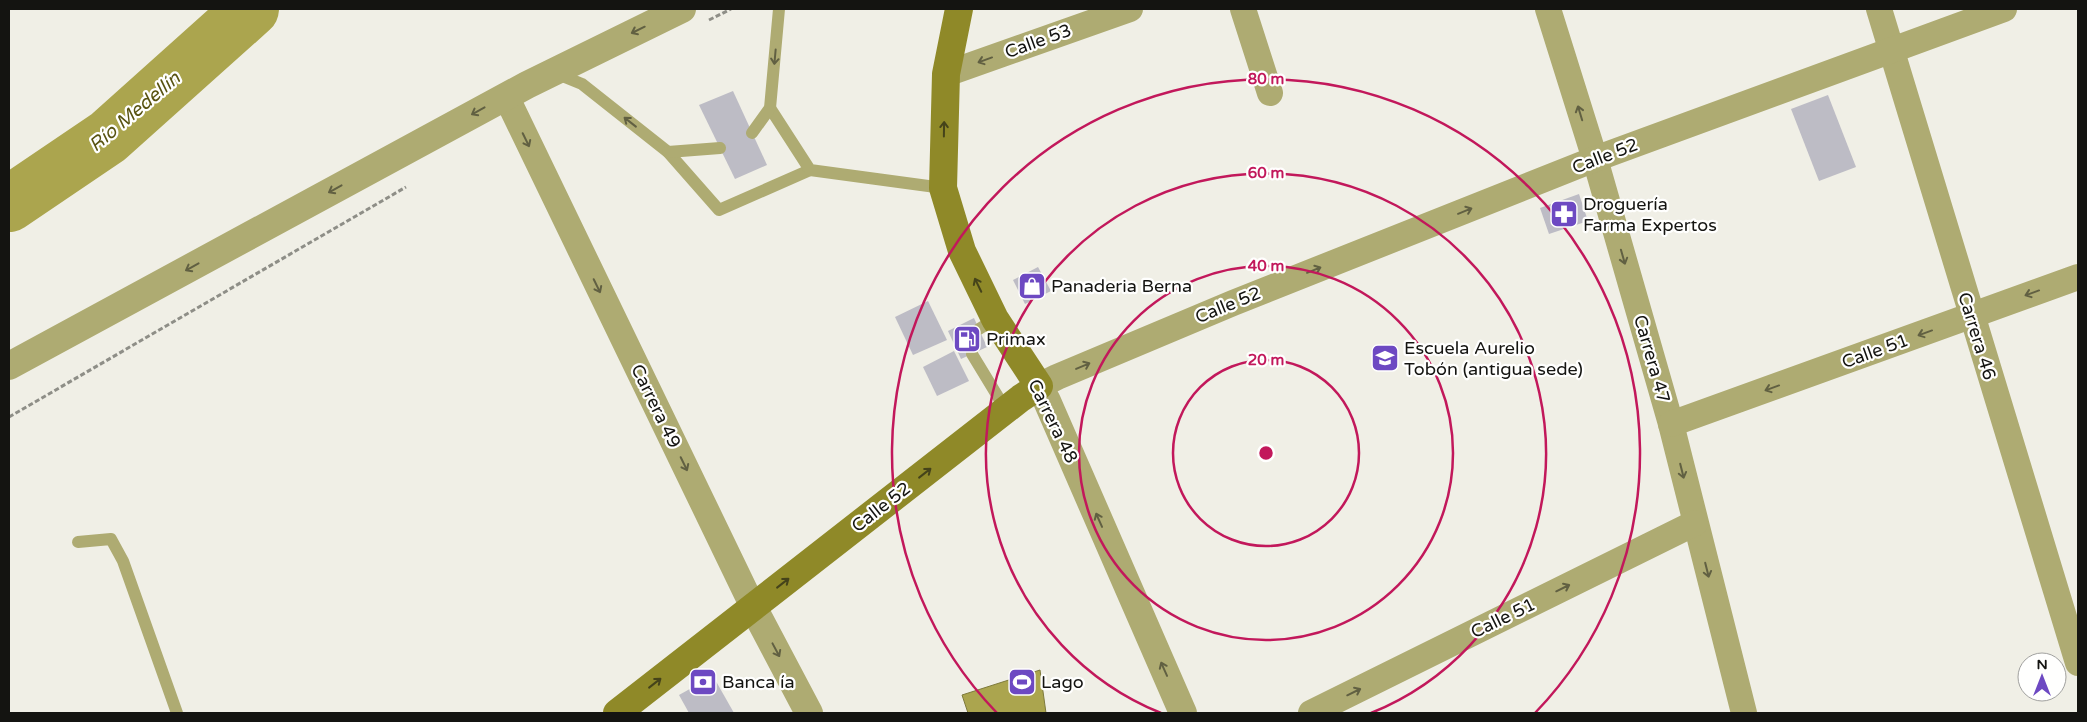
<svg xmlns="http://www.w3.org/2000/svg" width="2087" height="722" font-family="'Varela Round',sans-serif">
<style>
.water{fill:#aba54e;stroke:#7e7a3c}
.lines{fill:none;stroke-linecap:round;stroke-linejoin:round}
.river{stroke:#aba54e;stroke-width:56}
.building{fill:#bdbcc5}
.path{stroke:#8e8e87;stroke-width:3;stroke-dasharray:5 2.5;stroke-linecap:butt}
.service{stroke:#aeab72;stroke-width:12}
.minor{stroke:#aeab72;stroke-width:26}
.tertiary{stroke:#aeab72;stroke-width:28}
.secondary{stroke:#8f8928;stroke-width:28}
.oneway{stroke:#616042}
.oneway2{stroke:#45431a}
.ring{fill:none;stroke:#c2185b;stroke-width:2.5}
.labels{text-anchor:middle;stroke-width:4.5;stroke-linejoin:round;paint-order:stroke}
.street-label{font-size:18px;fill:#141411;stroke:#fffffe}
.poi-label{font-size:18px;fill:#141411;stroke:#fffffe;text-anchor:start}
.water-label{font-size:19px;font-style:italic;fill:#585311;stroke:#fffffe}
.centre{fill:#c2185b;stroke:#fffffe;stroke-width:2.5}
.ring-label{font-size:15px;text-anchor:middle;font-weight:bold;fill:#c2185b;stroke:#fffffe;stroke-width:4.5;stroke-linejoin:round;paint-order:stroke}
</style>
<rect width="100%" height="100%" fill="#f0efe6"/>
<!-- water -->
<polygon class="water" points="1040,670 1046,713 968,713 962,695"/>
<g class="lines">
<!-- river -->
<polyline class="river" points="9,204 108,137 251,9"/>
</g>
<!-- building -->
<g class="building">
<polygon points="733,91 767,165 735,179 699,105"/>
<polygon points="1828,95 1856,167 1819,181 1791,109"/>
<polygon points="1579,194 1588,221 1549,234 1540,208"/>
<polygon points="1038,267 1051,291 1025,304 1013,280"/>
<polygon points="928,301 947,340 913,355 895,317"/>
<polygon points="974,318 987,347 961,359 948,331"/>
<polygon points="954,351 969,381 937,396 923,367"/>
<polygon points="713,676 734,713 689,713 679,695"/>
</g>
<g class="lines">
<!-- path -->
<g class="path">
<polyline points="709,20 731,9"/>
<polyline points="9,417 406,187"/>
</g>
<!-- service -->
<g class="service">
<polyline points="555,73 582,84 668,152 719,210 810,170"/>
<polyline points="770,108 810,170 943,188"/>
<polyline points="752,133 770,108 779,9"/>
<polyline points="668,152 720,148"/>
<polyline points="979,329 995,319"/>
<polyline points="972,354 1006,410"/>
<polyline points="78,542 111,539 123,561 177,713"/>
</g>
<!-- minor -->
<g class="minor">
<polyline points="1243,9 1270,93"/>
<polyline points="1548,9 1595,159 1671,424 1744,713"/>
<polyline points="1879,9 2078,663"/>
<polyline points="946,74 1130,9"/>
<polyline points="506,96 753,607"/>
<polyline points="1039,386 1057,377 1233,303 1595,159 2004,9"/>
<polyline points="1671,424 2078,277"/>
<polyline points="1311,713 1695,523"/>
</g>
<!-- tertiary -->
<g class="tertiary">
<polyline points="9,366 527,85 682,9"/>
<polyline points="1039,386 1047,401 1183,713"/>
<polyline points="753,607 809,713"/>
</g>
<!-- secondary -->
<polyline class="secondary" points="617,713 1021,398 1039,386 995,319 962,251 943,188 946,74 959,9"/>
</g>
<!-- one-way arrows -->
<defs><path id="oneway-shaft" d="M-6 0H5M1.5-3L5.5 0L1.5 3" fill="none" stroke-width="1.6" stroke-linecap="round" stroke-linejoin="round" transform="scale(1.25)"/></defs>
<g class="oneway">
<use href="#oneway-shaft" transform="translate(638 30) rotate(154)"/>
<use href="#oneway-shaft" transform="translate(775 57) rotate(95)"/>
<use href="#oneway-shaft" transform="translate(985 60) rotate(160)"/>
<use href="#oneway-shaft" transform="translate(478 111) rotate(151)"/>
<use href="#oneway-shaft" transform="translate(1580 113) rotate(-107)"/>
<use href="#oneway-shaft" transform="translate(630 122) rotate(-142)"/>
<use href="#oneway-shaft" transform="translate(526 140) rotate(64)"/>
<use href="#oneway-shaft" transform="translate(335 189) rotate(151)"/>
<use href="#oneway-shaft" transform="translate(1465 211) rotate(-22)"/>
<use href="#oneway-shaft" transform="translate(1623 257) rotate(74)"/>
<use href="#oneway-shaft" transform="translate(192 267) rotate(151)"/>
<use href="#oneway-shaft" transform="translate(1314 270) rotate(-22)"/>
<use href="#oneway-shaft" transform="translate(597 286) rotate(64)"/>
<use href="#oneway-shaft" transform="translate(2032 293) rotate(160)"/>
<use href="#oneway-shaft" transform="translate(1925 333) rotate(160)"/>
<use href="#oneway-shaft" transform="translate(1083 366) rotate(-23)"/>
<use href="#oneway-shaft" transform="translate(1772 388) rotate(160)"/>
<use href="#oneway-shaft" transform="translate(684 464) rotate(64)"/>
<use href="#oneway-shaft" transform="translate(1682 471) rotate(76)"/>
<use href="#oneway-shaft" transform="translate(1099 520) rotate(-114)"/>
<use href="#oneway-shaft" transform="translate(1707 570) rotate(76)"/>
<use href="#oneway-shaft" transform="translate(1563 588) rotate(-26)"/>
<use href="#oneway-shaft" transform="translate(776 650) rotate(62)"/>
<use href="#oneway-shaft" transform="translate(1164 669) rotate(-114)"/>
<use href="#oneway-shaft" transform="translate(1354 692) rotate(-26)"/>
</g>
<g class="oneway2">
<use href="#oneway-shaft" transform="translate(944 129) rotate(-89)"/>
<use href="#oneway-shaft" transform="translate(978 285) rotate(-116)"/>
<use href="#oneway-shaft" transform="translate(925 473) rotate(-38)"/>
<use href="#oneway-shaft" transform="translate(783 583) rotate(-38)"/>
<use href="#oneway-shaft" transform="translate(655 683) rotate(-38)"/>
</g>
<!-- distance rings -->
<g class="ring">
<circle cx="1266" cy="453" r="93"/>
<circle cx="1266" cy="453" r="187"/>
<path d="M1161 713A280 280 0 1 1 1371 713"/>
<path d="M997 713A374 374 0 1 1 1535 713"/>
</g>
<!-- icons -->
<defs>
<g id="pharmacy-square" transform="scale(1.4375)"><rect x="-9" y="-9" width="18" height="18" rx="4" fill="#6d49c2" stroke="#fffffe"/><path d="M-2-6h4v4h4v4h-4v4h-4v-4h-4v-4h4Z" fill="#fff"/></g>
<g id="shop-square" transform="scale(1.4375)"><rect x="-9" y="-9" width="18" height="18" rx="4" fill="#6d49c2" stroke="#fffffe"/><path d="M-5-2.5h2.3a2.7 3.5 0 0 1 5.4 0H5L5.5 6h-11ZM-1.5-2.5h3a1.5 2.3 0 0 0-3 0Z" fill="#fff"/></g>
<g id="fuel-square" transform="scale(1.4375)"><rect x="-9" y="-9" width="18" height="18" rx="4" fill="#6d49c2" stroke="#fffffe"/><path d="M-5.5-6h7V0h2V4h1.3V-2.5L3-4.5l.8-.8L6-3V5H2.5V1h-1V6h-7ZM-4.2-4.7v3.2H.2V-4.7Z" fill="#fff"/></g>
<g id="school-square" transform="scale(1.4375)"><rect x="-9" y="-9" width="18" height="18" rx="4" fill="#6d49c2" stroke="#fffffe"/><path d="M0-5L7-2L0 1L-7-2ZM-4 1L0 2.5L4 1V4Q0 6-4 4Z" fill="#fff"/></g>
<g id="bank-square" transform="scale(1.4375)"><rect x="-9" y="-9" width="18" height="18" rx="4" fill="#6d49c2" stroke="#fffffe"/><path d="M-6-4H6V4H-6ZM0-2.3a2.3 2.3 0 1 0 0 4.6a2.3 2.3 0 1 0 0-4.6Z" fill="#fff"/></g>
<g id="stadium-square" transform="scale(1.4375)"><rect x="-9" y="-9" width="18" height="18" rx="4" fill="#6d49c2" stroke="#fffffe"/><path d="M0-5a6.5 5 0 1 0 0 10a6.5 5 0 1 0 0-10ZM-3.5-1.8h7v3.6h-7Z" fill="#fff"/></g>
</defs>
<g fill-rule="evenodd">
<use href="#pharmacy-square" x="1564" y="214"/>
<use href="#shop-square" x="1032" y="286"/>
<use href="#fuel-square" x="967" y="339"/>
<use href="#school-square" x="1385" y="358"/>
<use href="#bank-square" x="703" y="682"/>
<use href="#stadium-square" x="1022" y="682"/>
</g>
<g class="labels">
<!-- street labels -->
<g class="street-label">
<text transform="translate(1038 41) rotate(-20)" y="6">Calle 53</text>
<text transform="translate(1605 156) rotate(-21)" y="6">Calle 52</text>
<text transform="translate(1228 305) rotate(-22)" y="6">Calle 52</text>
<text transform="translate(1977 336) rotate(73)" y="6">Carrera 46</text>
<text transform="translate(1875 351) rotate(-20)" y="6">Calle 51</text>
<text transform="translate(1652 359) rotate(74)" y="6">Carrera 47</text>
<text transform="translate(656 406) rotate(64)" y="6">Carrera 49</text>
<text transform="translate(1053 421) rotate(64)" y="6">Carrera 48</text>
<text transform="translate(881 507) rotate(-38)" y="6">Calle 52</text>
<text transform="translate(1503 618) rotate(-26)" y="6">Calle 51</text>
</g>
<!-- poi labels -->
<g class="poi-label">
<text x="1583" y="210">Droguería<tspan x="1583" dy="21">Farma Expertos</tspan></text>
<text x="1051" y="292">Panaderia Berna</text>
<text x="986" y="345">Primax</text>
<text x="1404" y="354">Escuela Aurelio<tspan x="1404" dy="21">Tobón (antigua sede)</tspan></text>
<text x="722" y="688">Banca ía</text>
<text x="1041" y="688">Lago</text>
</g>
<!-- water labels -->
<g class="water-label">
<text transform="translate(134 111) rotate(-40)" y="7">Río Medellín</text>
</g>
</g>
<circle cx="1266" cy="453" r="8" class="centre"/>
<g class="ring-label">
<text x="1266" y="84">80 m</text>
<text x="1266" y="178">60 m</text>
<text x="1266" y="271">40 m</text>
<text x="1266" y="365">20 m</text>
</g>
<!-- border -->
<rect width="2087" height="722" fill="none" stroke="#141411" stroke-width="20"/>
<!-- north arrow -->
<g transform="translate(2042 677)"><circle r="24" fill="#fffffe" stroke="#a1a19f"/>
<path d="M0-4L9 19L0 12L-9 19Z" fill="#6d49c2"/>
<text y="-8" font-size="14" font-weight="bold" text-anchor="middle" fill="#141411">N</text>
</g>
</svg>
